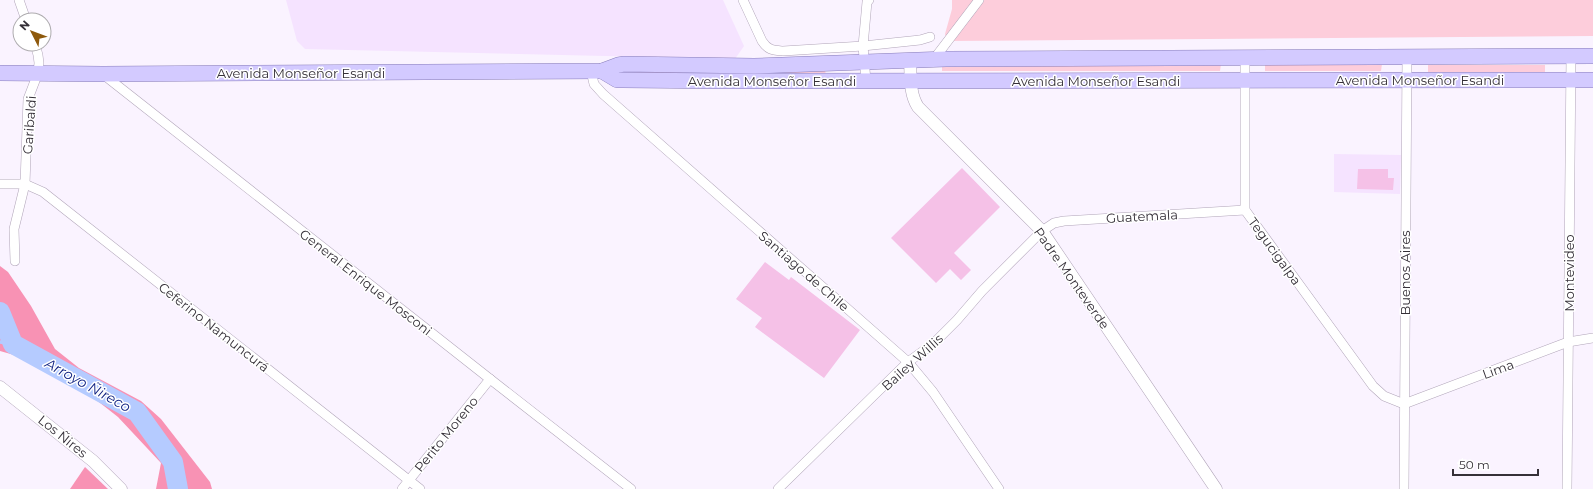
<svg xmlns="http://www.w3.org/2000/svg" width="1593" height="489" font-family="Montserrat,sans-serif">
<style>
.built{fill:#f5e3ff}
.green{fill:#fdcddb}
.forest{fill:#f892b4}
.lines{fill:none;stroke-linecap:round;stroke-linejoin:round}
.stream{stroke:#b5cbff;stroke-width:3.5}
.river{stroke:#b5cbff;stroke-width:20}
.building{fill:#f5c1e7}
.minor-casing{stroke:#b1a5b9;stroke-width:10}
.tertiary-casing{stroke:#b1a5b9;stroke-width:13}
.primary-casing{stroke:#887db9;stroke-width:16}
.minor{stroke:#fff;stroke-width:9}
.tertiary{stroke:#fff;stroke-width:12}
.primary{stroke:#d3caff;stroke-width:15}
.labels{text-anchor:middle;stroke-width:3;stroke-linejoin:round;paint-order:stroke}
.street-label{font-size:13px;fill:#353038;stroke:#fff}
.water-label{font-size:14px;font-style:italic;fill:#122483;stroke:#fff}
</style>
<rect width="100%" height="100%" fill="#faf3ff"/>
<!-- built -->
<g class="built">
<polygon points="286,0 723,0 744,46 735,59 305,49 297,41"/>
<polygon points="1334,154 1401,155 1400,194 1334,192"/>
</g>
<!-- green -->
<g class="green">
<polygon points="952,0 1593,0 1593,36 947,41 945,34 952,9"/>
<polygon points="942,64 1221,64 1220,71 942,71"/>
<polygon points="1265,64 1382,64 1381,71 1265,71"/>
<rect x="1428" y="65" width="117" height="7"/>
<polygon points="825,70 826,75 626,74 626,71"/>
</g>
<!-- forest -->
<g class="forest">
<polygon points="0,266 8,272 31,306 55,349 79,368 141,401 161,419 210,482 212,489 156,489 161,463 118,417 53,366 0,351"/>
<polygon points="85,467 108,489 70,489"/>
</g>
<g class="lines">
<!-- stream -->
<polyline class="stream" points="0,342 13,344"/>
<!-- river -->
<polyline class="river" points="0,312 13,344 137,412 173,462 178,489"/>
</g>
<!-- building -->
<g class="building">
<polygon points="962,168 1000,207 954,253 971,270 961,280 950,269 936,283 891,238"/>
<polygon points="1358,169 1388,169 1388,178 1394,178 1393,190 1357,189"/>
<polygon points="765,262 789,280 791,277 860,330 824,378 755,327 762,318 736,299"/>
</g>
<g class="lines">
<!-- minor casing -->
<g class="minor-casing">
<g id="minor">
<polyline points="19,0 26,20"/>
<path d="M743,0L762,41C768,50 772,50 783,51L863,46L920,40L930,37"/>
<polyline points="1245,57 1245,210 1373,386 1384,396 1404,404"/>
<polyline points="934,59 979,0"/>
<polyline points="591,71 594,84 603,94 908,362 933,392 999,489"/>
<polyline points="104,75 490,379 631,489"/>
<polyline points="866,81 863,46 867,2 869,0"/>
<polyline points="0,184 25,184 43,192 420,489"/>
<polyline points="15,261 14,229 25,184 28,99 38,73 39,63 38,55 35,44"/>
<polyline points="1404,404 1568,342 1593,338"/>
<polyline points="402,489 490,379"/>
<polyline points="778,489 908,362 933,344 957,320 982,291 1042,231 1054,223 1064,221 1245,210"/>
<polyline points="1404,489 1407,56"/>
<polyline points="1567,489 1571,56"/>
</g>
</g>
<!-- tertiary casing -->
<g class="tertiary-casing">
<g id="tertiary">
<path d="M910,60C911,76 909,93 918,107L1042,231L1216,489"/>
<polyline points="0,387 93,461 121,489"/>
</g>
</g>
<!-- primary casing -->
<g class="primary-casing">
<g id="primary">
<polyline points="602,71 617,80 623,80 723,81 1593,80"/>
<polyline points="0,73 103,74 602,71 618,65 624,64 754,66 946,59 1593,56"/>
</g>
</g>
<!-- minor -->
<use href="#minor" class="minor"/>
<!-- tertiary -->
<use href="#tertiary" class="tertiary"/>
<!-- primary -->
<use href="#primary" class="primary"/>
</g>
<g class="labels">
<!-- street labels -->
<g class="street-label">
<text x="301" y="78">Avenida Monseñor Esandi</text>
<text x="1420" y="85">Avenida Monseñor Esandi</text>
<text x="772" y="86">Avenida Monseñor Esandi</text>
<text x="1096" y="86">Avenida Monseñor Esandi</text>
<text transform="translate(29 125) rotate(-86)" y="5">Garibaldi</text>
<text transform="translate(1142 216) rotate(-3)" y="5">Guatemala</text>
<text transform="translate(1275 251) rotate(54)" y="5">Tegucigalpa</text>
<text transform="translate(804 271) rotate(41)" y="5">Santiago de Chile</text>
<text transform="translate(1405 273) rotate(-90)" y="5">Buenos Aires</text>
<text transform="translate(1569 273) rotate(-90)" y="5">Montevideo</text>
<text transform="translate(1072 278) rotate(55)" y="5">Padre Monteverde</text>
<text transform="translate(366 282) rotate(38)" y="5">General Enrique Mosconi</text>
<text transform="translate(214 327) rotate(38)" y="5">Ceferino Namuncurá</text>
<text transform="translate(912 362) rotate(-42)" y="5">Bailey Willis</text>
<text transform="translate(1498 369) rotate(-20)" y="5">Lima</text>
<text transform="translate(446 434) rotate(-51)" y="5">Perito Moreno</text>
<text transform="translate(63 436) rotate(39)" y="5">Los Ñires</text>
</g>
<!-- water labels -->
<g class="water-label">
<text transform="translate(88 385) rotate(29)" y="5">Arroyo Ñireco</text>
</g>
</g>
<!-- north arrow -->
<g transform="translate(32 32) rotate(312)"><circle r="19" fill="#ffffff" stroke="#aeacaf"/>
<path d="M0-3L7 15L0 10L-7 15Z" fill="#8e590c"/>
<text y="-6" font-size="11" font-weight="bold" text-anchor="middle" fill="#353038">N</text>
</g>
<!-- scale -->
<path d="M1453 469v6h85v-6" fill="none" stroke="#353038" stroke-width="2"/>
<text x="1459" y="469" font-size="12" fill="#353038" stroke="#ffffff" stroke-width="3" paint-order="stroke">50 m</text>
</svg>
